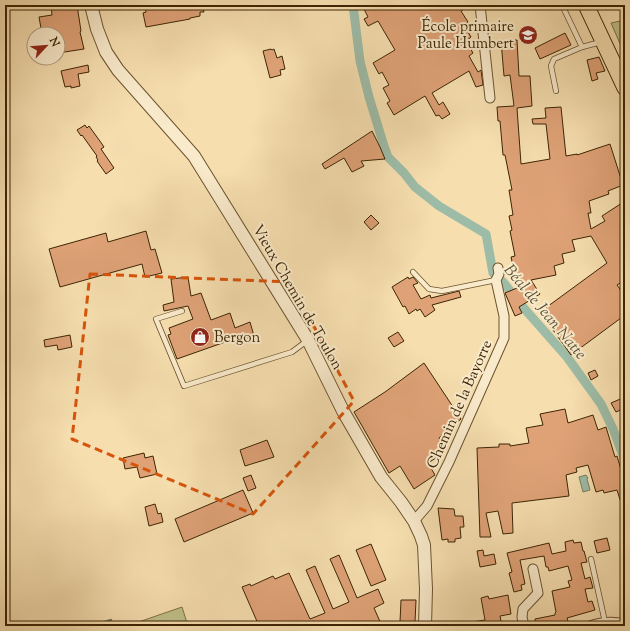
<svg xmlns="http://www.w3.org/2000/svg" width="630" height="631" font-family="'Sorts Mill Goudy',serif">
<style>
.green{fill:#bfc088;stroke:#7e7246}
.water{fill:#9dbca7;stroke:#778066}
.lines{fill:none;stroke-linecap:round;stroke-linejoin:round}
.stream{stroke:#778066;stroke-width:2.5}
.canal{stroke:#9dbca7;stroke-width:9}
.building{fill:#dfa277;stroke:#3d2504}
.service-casing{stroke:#6b532f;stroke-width:6}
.minor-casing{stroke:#6b532f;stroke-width:11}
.tertiary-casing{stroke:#6b532f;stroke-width:14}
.primary-casing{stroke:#3d2504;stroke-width:17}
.service{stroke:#f9eacb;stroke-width:4.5}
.minor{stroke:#f9eacb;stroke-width:9}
.tertiary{stroke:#f9eacb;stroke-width:12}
.primary{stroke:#f6deaf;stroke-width:15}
.marked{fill:none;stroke:#d7540b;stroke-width:3;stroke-dasharray:8 5;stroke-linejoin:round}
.labels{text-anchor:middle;stroke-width:4;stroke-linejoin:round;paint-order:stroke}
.poi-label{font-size:15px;fill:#3d2504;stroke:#f9eacb;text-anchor:end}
.street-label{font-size:15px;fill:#3d2504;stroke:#f9eacb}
.water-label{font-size:16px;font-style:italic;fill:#5a5235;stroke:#f9eacb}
</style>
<rect width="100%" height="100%" fill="#f6deaf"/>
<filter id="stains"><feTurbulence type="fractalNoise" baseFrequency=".005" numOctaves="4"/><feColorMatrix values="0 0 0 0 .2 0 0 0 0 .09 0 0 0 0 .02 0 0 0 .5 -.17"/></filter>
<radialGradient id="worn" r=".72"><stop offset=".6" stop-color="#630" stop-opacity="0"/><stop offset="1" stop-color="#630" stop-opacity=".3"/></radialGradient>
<!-- green -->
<g class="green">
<polygon points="625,20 625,55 611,23"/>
<polygon points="182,607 188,626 127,626"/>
</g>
<!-- water -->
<polygon class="water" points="586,475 588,478 587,479 590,490 583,492 579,477"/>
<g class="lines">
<!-- stream -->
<polyline class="stream" points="92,626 111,620"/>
<!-- canal -->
<polyline class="canal" points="353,5 360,61 369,97 384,146 388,157 404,173 415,187 439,206 486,234 493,273 503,282 522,306 567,357 601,404 613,429 625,461"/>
</g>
<!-- building -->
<g class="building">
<polygon points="51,5 77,5 81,31 80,32 84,49 58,53 58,34 42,34 39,17 52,15"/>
<polygon points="145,5 202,5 204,12 200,12 200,16 190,18 190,19 146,27 143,13 146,12"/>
<polygon points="370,5 471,5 461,11 468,22 464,25 471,37 466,41 473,53 469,56 478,72 481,70 483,85 476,87 469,71 432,93 439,105 443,102 450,114 442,119 439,115 436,116 425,96 394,115 387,103 390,101 383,88 389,85 382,72 379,74 373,63 395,50 378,21 368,26 364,19 368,17 364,9"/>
<polygon points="565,33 571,45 540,59 535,48"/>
<polygon points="517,40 519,76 530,76 532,106 517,108 521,164 550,159 546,124 533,124 532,119 546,118 545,108 561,107 566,156 577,154 577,155 610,144 623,185 608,191 609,194 589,201 591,213 588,213 591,229 605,221 602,216 625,201 625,280 617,285 625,296 625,315 571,355 540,312 607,263 591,236 572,240 575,251 562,254 564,263 554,266 556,275 531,280 540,294 519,307 522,313 515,316 505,293 517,288 514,275 512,276 510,266 513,266 511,257 515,256 510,231 512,230 509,216 513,215 509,190 512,190 505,155 503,155 500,121 498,121 497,107 514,106 510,75 504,76 501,41"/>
<polygon points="271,49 272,50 274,49 277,58 282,56 285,69 280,70 281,75 270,78 263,51"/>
<polygon points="599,57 605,71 596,73 598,79 592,81 587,60"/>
<polygon points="88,65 89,72 78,74 80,86 71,88 71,86 65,87 61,71"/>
<polygon points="85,125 87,128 89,126 102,144 104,147 101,149 114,168 106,174 97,161 98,160 96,157 97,156 82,135 81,136 77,130"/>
<polygon points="372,131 380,147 385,159 361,161 364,166 352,172 344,158 325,169 322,164"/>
<polygon points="371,215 379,223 371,230 364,222"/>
<polygon points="146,231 151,250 155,249 162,273 145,277 142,264 60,287 49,249 106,233 108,242"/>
<polygon points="188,277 191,296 201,293 211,320 230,313 235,328 250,322 254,336 247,338 245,335 177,359 168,335 171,334 169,328 193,319 188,306 164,311 163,305 174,302 171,279"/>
<polygon points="408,277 409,279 413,277 418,283 413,285 421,299 430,295 431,298 459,291 461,297 432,305 435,310 425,317 420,309 417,311 416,309 409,314 405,306 403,307 392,287"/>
<polygon points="398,332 404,341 394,347 388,338"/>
<polygon points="70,335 72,347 58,350 57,345 45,347 44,340"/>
<polygon points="424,363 461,419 439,438 443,444 439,448 442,454 428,463 435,475 414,489 400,466 389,473 354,412 385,392"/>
<polygon points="595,370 598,376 591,380 588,373"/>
<polygon points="625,397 625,408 616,412 611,403"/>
<polygon points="565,409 568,423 593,415 598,430 606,427 615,457 617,456 625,483 625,509 623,509 617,490 604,493 603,490 596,492 588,465 576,468 577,472 566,475 569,496 512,503 513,533 503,534 498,511 486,513 491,537 480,537 477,448 499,447 499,444 510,444 510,446 529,443 526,428 543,425 540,414"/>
<polygon points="267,440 274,457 245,466 240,450"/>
<polygon points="144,453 145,458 153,456 157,474 140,478 137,467 125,469 123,458"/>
<polygon points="251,475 256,488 248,491 243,478"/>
<polygon points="243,490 253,513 184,542 175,519"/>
<polygon points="155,504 158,514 161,513 163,522 149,526 145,507"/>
<polygon points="438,508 454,509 455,516 463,516 464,527 460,527 461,538 455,539 455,542 448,542 448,539 442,540"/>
<polygon points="607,538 610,550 597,553 594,541"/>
<polygon points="573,540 574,543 581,542 583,551 584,551 587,562 581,563 585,579 590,577 593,588 585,589 588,602 592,601 595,610 567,618 568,621 566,622 567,626 536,626 535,619 555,615 555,613 556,612 552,591 570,587 568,581 572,580 568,566 549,571 548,567 546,567 544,556 520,560 525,584 521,585 522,590 514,592 509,573 512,572 507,553 549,543 552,554 566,551 565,542"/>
<polygon points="371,544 386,580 371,586 356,550"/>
<polygon points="483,550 484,556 494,554 496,564 480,567 477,551"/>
<polygon points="339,555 357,598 378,589 384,603 374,608 382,626 259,626 242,587 250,584 251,586 273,576 275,579 289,573 310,619 325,613 306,570 315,566 333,609 349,602 330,559"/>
<polygon points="508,595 511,614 500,616 502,626 472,626 472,622 485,620 481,598 488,596 489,599"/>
<polygon points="401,600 416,600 415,622 400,622"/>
</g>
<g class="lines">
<!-- service casing -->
<g class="service-casing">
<g id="service">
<polyline points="562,5 582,47"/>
<polyline points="556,91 551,66 554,59 582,47 601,42"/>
<polyline points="413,272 429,289 442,291 496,280"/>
<polyline points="182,311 156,319 184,386 292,352 308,340"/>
<polyline points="591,559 605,622"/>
</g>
</g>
<!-- minor casing -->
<g class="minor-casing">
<g id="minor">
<polyline points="480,5 490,98"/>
<polyline points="414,521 427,506 449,462 504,338 504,316 496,280 499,274 498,268"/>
<polyline points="524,626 522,617 523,609 538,593 533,569"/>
<path d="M590,626C601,622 613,621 625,624"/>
</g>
</g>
<!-- tertiary casing -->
<g class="tertiary-casing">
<polyline id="tertiary" points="91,5 97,29 106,52 118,70 194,156 308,340 343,411 381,477 401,502 414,521 421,536 424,545 426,589 425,626"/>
</g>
<!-- primary casing -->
<g class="primary-casing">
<polyline id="primary" points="586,5 625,88"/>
</g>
<!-- service -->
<use href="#service" class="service"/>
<!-- minor -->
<use href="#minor" class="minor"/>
<!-- tertiary -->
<use href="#tertiary" class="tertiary"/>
<!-- primary -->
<use href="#primary" class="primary"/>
</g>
<!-- marked area -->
<path class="marked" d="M90,274L290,282L354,401L253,514L72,439Z"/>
<!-- icons -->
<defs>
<g id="school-disc" transform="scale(1)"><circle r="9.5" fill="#8f2418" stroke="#f9eacb"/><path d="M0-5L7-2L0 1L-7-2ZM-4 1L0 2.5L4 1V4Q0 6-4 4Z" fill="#fff"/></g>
<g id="shop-disc" transform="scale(1)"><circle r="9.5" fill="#8f2418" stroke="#f9eacb"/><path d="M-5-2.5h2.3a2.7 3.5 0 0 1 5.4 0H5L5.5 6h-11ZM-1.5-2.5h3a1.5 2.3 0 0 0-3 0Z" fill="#fff"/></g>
</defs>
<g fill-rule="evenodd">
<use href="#school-disc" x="528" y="35"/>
<use href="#shop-disc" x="200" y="337"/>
</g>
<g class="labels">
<!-- poi labels -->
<g class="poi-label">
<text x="514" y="31">École primaire<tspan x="514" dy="17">Paule Humbert</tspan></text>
<text x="214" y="342" text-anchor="start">Bergon</text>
</g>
<!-- street labels -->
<g class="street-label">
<text transform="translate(298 297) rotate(60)" y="5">Vieux Chemin de Toulon</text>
<text transform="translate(459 404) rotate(-66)" y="5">Chemin de la Bayorre</text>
</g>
<!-- water labels -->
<g class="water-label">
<text transform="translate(546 311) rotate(50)" y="6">Béal de Jean Natte</text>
</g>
</g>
<!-- margin -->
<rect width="630" height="631" fill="none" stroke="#f6deaf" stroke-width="20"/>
<rect x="6" y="6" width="618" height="619" fill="none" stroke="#3d2504" stroke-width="2"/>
<rect x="10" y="10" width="610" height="611" fill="none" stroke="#3d2504"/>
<!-- north arrow -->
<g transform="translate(46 46) rotate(64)"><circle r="19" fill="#f9eacb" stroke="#ae9b7b"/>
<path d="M0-3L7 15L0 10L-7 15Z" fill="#8f2418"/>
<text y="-6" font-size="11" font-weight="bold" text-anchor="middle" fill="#3d2504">N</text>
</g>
<rect width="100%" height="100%" filter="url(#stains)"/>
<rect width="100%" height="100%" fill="url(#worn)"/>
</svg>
